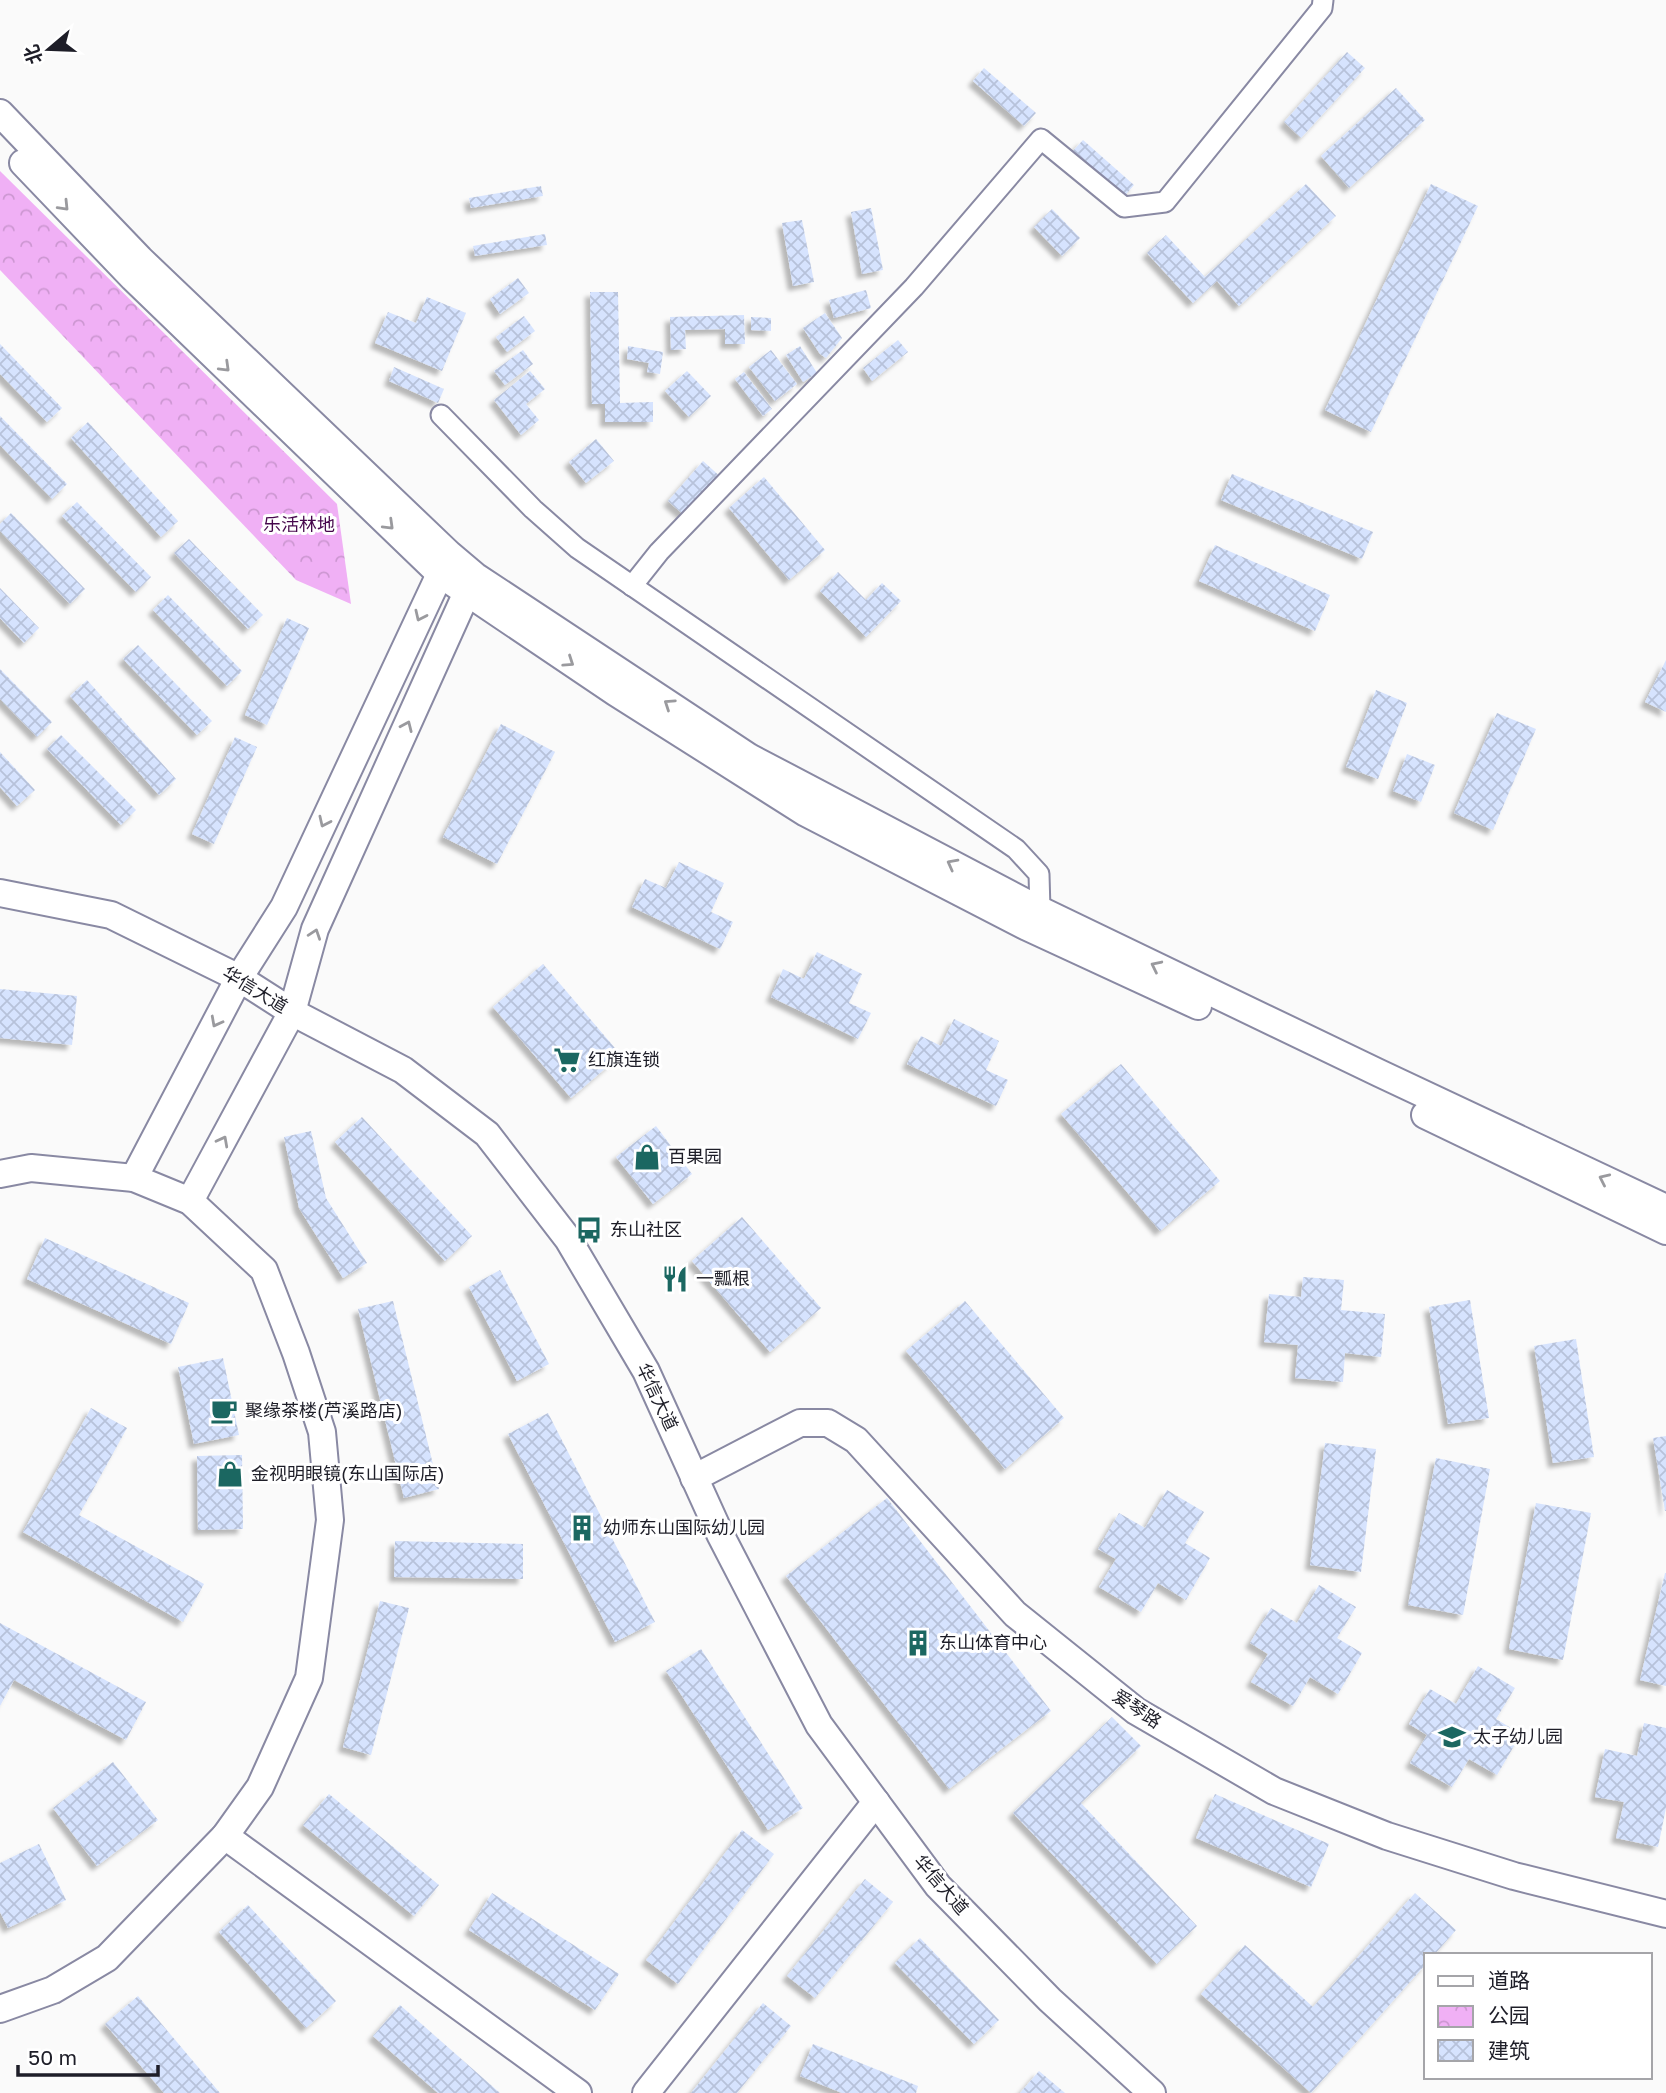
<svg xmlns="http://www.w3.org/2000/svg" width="1666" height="2093" font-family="'Golos Text','Noto Sans SC',sans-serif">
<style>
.park{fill:url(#park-crowns)}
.building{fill:url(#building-cross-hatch);filter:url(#shadow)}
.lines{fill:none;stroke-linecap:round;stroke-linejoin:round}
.street-casing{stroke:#8989a3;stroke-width:23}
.secondary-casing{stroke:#8989a3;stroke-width:30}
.street{stroke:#fff;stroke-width:19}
.secondary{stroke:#fff;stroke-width:26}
.oneway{stroke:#9a9a9e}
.labels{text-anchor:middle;stroke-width:6;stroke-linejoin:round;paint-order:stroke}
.park-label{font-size:18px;fill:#46074c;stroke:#fff}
.street-label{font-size:18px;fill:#1e1e28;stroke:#fff}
.poi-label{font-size:18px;fill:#1e1e28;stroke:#fff;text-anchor:start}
</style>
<defs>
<pattern id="park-crowns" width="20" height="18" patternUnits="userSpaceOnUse" patternTransform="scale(1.75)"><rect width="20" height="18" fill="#f0b0f5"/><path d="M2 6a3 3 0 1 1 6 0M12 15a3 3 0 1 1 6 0" fill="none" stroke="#cd97d2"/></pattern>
<pattern id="building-cross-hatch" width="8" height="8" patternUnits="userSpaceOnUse" patternTransform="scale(1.75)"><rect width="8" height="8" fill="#d6e3fe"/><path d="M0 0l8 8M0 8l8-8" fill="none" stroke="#b7c2da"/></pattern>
<filter id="shadow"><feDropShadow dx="-5" dy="5" stdDeviation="2" flood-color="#0004"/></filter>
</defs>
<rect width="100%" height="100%" fill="#fafafa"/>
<!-- park -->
<polygon class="park" points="0,171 337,504 351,604 296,580 0,270"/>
<!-- building -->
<g class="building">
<polygon points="1347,52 1365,68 1301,138 1284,122"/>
<polygon points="984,68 1036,113 1024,126 973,81"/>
<polygon points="1396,88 1425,120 1349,188 1321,156"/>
<polygon points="1083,140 1134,185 1122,199 1071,153"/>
<polygon points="1306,184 1336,216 1239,306 1217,281 1193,303 1147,253 1166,235 1205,277"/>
<polygon points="1431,184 1478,206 1371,432 1325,410"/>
<polygon points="541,186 543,196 471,208 469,198"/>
<polygon points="871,208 883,270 862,274 851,212"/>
<polygon points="1052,209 1080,238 1062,256 1034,227"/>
<polygon points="802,220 814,282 793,286 782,223"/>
<polygon points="545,234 547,245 475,256 473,246"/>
<polygon points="518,278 529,293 500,314 490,299"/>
<polygon points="866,290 871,308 834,318 829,300"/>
<polygon points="590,292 618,292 620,403 653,402 653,422 605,422 605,404 592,404"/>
<polygon points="427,297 466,313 442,371 375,343 388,312 416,323"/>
<polygon points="825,313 842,338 826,358 820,354 803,328"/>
<polygon points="744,315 745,344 725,344 725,329 685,330 686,349 671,350 670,317"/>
<polygon points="524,316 535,331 507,352 496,337"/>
<polygon points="751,317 771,318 771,331 751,330"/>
<polygon points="898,340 908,352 872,381 863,368"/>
<polygon points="0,344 62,408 47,422 0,374"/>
<polygon points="628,346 663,352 660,374 647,372 649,363 627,359"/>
<polygon points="800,346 817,373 803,382 786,355"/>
<polygon points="523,350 533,364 505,385 494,371"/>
<polygon points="771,350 797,384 775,401 749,367"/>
<polygon points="394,367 444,389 438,403 389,381"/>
<polygon points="530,371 545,389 526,404 539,420 521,435 494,400"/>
<polygon points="687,371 711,396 689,417 665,391"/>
<polygon points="744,372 772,409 763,416 735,379"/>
<polygon points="0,416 67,484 52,499 0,445"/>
<polygon points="88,422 178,521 161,537 71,438"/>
<polygon points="596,439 614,461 586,483 569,462"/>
<polygon points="703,461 723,479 687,518 668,501"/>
<polygon points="1232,474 1373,532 1362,559 1221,500"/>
<polygon points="764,477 825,550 789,580 729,508"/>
<polygon points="77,502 151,577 136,592 62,516"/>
<polygon points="11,513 85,589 70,604 0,531 0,524"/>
<polygon points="189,539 263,615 248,629 174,553"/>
<polygon points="1215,545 1330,595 1315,631 1199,581"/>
<polygon points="838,572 866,600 882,583 901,601 866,637 820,591"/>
<polygon points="0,588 39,628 24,643 0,618"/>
<polygon points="168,595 242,671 227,686 153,610"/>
<polygon points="287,618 309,628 267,725 245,715"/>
<polygon points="138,645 212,721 197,735 123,659"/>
<polygon points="1666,660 1666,712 1645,702"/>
<polygon points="0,669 52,722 37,737 0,699"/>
<polygon points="87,680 176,779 159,795 70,696"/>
<polygon points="1376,690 1407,703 1378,779 1346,767"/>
<polygon points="1497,713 1536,729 1493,830 1454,813"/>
<polygon points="501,724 555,752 497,864 443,837"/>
<polygon points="61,735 136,810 121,825 47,749"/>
<polygon points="235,737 257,747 214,844 192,834"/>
<polygon points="0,752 35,790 17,806 0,787"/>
<polygon points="1407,754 1435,765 1421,802 1393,791"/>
<polygon points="679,862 724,883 711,912 733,922 720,949 632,907 645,879 666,888"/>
<polygon points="817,952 862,974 849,1003 871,1013 858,1039 771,997 783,969 804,979"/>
<polygon points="543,964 621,1055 571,1098 493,1007"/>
<polygon points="0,989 77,996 72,1045 0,1038"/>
<polygon points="954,1019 999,1041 986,1070 1008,1080 996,1106 907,1064 921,1036 941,1046"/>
<polygon points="1121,1064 1220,1181 1160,1231 1061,1114"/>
<polygon points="362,1117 472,1236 445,1261 335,1142"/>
<polygon points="656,1126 692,1174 653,1204 616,1157"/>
<polygon points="311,1131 326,1198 367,1263 343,1278 299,1208 284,1137"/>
<polygon points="742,1217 821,1308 770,1352 692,1261"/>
<polygon points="45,1238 189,1303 171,1344 27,1279"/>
<polygon points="500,1270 549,1364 517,1381 469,1287"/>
<polygon points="1303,1277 1344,1280 1341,1310 1385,1314 1381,1357 1345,1353 1343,1382 1295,1378 1298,1345 1264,1342 1269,1294 1301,1297"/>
<polygon points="1470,1300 1489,1418 1448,1424 1429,1307"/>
<polygon points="393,1301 439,1489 404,1498 358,1309"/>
<polygon points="965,1301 1064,1418 1005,1469 906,1351"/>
<polygon points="1576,1339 1594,1457 1553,1463 1534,1346"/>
<polygon points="223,1358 239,1435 194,1444 178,1367"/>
<polygon points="91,1408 127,1428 79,1515 204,1584 183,1622 23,1532"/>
<polygon points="548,1413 655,1622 615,1642 508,1434"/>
<polygon points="1666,1436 1666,1511 1665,1511 1653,1438"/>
<polygon points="1325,1443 1376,1449 1361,1572 1310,1565"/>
<polygon points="242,1455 243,1529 198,1530 197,1456"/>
<polygon points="1436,1458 1490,1469 1463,1615 1408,1605"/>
<polygon points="1167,1490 1204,1512 1185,1543 1210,1558 1186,1600 1158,1583 1141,1612 1099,1587 1116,1559 1098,1549 1119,1513 1145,1528"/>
<polygon points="887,1498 1051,1711 949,1789 786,1576"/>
<polygon points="1536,1503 1591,1513 1563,1660 1509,1649"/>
<polygon points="395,1541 523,1544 523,1579 394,1577"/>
<polygon points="1665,1573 1666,1573 1666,1686 1640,1680"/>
<polygon points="1319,1585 1356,1607 1337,1638 1362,1653 1338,1694 1310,1677 1293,1706 1251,1682 1268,1654 1250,1643 1271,1608 1297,1623"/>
<polygon points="380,1601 409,1608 371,1755 343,1747"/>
<polygon points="0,1623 146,1702 126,1740 14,1680 0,1706"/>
<polygon points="701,1649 803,1808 768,1830 666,1671"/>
<polygon points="1478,1666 1515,1688 1496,1719 1521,1734 1497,1775 1469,1759 1452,1787 1410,1763 1427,1735 1409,1724 1430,1689 1456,1704"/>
<polygon points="1112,1717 1141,1746 1081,1803 1197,1926 1157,1964 1013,1813"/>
<polygon points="1644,1723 1666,1728 1666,1808 1658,1847 1616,1838 1624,1802 1595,1797 1605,1749 1637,1756"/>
<polygon points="113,1762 158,1820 97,1866 53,1808"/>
<polygon points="329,1794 439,1885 414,1916 303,1825"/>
<polygon points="1215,1794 1329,1844 1311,1887 1196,1838"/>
<polygon points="742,1830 774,1854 678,1984 646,1960"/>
<polygon points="39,1844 66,1900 8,1928 0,1912 0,1863"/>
<polygon points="865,1879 893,1902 815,1998 787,1976"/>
<polygon points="492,1893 619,1974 595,2010 469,1930"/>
<polygon points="1415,1893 1456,1930 1434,1955 1426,1955 1426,1964 1311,2093 1201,1994 1245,1945 1313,2007"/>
<polygon points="248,1905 336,2001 306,2028 219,1932"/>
<polygon points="920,1938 999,2020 974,2044 895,1963"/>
<polygon points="138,1996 220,2093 164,2093 105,2024"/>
<polygon points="763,2003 791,2026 737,2093 691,2093"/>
<polygon points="400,2005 500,2093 438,2093 373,2036"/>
<polygon points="813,2044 918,2086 916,2093 842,2093 800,2076"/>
<polygon points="1039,2071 1065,2093 1020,2093"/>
</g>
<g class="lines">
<!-- street casing -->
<g class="street-casing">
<g id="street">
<polyline points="441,415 533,509 577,548 1016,849 1039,874 1040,910"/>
<polyline points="632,586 659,552 914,287 1041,139 1124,207 1165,202 1322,8 1323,0"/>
</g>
</g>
<!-- secondary casing -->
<g class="secondary-casing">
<g id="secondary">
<polyline points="0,113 140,259 449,554 475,576 749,757 1040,910 1379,1073 1666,1208"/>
<polyline points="23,163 133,278 440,574 615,692 806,813 1027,927 1198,1006"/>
<polyline points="0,893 111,915 239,978 292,1012 403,1070 487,1134 568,1239 646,1371 720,1534 819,1725 938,1886 1050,2000 1152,2093"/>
<polyline points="1425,1115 1666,1231"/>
<polyline points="0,1174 31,1168 134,1178 190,1201 264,1270 296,1353 322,1432 330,1520 309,1678 260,1787 225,1836 107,1958 53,1990 0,2009"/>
<polyline points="134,1178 239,978 284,907 447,559"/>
<polyline points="190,1201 292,1012 315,929 473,579"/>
<polyline points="694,1478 800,1423 828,1423 856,1440 1015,1614 1136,1711 1274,1791 1387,1836 1514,1876 1666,1914"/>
<polyline points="225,1836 578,2093"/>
<polyline points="646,2093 876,1802"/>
</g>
</g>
<!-- street -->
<use href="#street" class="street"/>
<!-- secondary -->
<use href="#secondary" class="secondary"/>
</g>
<!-- one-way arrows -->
<defs><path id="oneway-chevron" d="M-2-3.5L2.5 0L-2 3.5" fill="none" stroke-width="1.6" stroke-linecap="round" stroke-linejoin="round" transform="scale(1.75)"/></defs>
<g class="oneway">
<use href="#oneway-chevron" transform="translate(64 206) rotate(46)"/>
<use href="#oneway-chevron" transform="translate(225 367) rotate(44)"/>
<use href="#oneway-chevron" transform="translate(389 525) rotate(44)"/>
<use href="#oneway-chevron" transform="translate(420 616) rotate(115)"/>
<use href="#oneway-chevron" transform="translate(569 662) rotate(34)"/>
<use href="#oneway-chevron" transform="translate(669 704) rotate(-146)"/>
<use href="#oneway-chevron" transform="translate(407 726) rotate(-66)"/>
<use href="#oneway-chevron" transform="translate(324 822) rotate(115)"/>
<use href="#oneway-chevron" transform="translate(952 864) rotate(-152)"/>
<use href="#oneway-chevron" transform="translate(315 934) rotate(-71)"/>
<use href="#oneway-chevron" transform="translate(1156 966) rotate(-154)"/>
<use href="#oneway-chevron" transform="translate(216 1022) rotate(118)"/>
<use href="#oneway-chevron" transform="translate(223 1141) rotate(-62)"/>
<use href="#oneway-chevron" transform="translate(1604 1179) rotate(-155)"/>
</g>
<!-- icons -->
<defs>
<g id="supermarket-bare" transform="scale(2.1)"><path d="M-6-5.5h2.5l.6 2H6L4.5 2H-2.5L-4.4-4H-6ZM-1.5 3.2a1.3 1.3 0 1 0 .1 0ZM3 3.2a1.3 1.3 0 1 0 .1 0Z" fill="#1b6761" stroke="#fff" stroke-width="2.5" paint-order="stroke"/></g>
<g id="shop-bare" transform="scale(2.1)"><path d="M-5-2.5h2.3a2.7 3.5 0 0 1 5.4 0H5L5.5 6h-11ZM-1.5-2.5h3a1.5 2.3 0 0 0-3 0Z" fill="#1b6761" stroke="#fff" stroke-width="2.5" paint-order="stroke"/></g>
<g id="bus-bare" transform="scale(2.1)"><path d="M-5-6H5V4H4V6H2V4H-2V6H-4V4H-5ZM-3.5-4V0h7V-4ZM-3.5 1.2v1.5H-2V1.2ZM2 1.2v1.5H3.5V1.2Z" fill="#1b6761" stroke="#fff" stroke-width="2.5" paint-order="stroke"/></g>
<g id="restaurant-bare" transform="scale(2.1)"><path d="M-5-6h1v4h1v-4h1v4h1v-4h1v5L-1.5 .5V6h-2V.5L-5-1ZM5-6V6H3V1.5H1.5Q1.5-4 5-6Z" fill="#1b6761" stroke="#fff" stroke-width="2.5" paint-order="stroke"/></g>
<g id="cafe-bare" transform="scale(2.1)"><path d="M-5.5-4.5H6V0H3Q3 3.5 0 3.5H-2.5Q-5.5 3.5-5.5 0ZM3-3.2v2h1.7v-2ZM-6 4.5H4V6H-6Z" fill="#1b6761" stroke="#fff" stroke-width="2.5" paint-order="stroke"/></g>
<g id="building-bare" transform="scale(2.1)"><path d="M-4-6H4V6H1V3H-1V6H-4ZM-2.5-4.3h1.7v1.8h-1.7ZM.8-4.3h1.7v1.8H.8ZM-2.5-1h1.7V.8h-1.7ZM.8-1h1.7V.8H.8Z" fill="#1b6761" stroke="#fff" stroke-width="2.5" paint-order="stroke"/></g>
<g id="school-bare" transform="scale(2.1)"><path d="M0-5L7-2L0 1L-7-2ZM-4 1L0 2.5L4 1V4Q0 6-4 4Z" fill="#1b6761" stroke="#fff" stroke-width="2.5" paint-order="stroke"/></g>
</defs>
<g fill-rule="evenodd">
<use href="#supermarket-bare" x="567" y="1060"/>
<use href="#shop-bare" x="647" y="1157"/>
<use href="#bus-bare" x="589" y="1230"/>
<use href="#restaurant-bare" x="675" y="1279"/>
<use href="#cafe-bare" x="224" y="1411"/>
<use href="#shop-bare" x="230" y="1474"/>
<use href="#building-bare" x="582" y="1528"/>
<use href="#building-bare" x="918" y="1643"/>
<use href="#school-bare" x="1452" y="1737"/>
</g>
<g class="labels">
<!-- park labels -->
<g class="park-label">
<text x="299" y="531">乐活林地</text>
</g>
<!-- street labels -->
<g class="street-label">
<text transform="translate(255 990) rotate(31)" y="6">华信大道</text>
<text transform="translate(657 1397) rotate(65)" y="6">华信大道</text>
<text transform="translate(1137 1709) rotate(34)" y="6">爱琴路</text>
<text transform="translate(941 1885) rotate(49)" y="6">华信大道</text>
</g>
<!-- poi labels -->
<g class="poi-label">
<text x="588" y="1066">红旗连锁</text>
<text x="668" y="1163">百果园</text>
<text x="610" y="1236">东山社区</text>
<text x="696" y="1285">一瓢根</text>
<text x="245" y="1417">聚缘茶楼(芦溪路店)</text>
<text x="251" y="1480">金视明眼镜(东山国际店)</text>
<text x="603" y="1534">幼师东山国际幼儿园</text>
<text x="939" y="1649">东山体育中心</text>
<text x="1473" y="1743">太子幼儿园</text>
</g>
</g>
<!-- legend -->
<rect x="1424" y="1953" width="228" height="126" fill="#ffffff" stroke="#a5a5a9" stroke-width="2"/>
<rect x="1438" y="1976" width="35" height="10" fill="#ffffff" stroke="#a5a5a9" stroke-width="2"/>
<text x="1488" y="1988" font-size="21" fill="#1e1e28">道路</text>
<rect x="1438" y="2006" width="35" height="21" fill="url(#park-crowns)" stroke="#a5a5a9" stroke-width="2"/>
<text x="1488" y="2023" font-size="21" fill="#1e1e28">公园</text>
<rect x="1438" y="2040" width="35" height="21" fill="url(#building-cross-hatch)" stroke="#a5a5a9" stroke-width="2"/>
<text x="1488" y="2058" font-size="21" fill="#1e1e28">建筑</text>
<!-- north arrow -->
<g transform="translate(49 49) rotate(251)" stroke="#ffffff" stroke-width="5" paint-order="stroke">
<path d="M0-5L12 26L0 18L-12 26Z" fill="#1e1e28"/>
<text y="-10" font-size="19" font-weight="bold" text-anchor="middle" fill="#1e1e28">北</text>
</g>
<!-- scale -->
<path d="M18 2065v10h140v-10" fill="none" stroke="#1e1e28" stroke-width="3.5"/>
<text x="28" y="2065" font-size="21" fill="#1e1e28" stroke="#ffffff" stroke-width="5" paint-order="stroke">50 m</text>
</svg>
